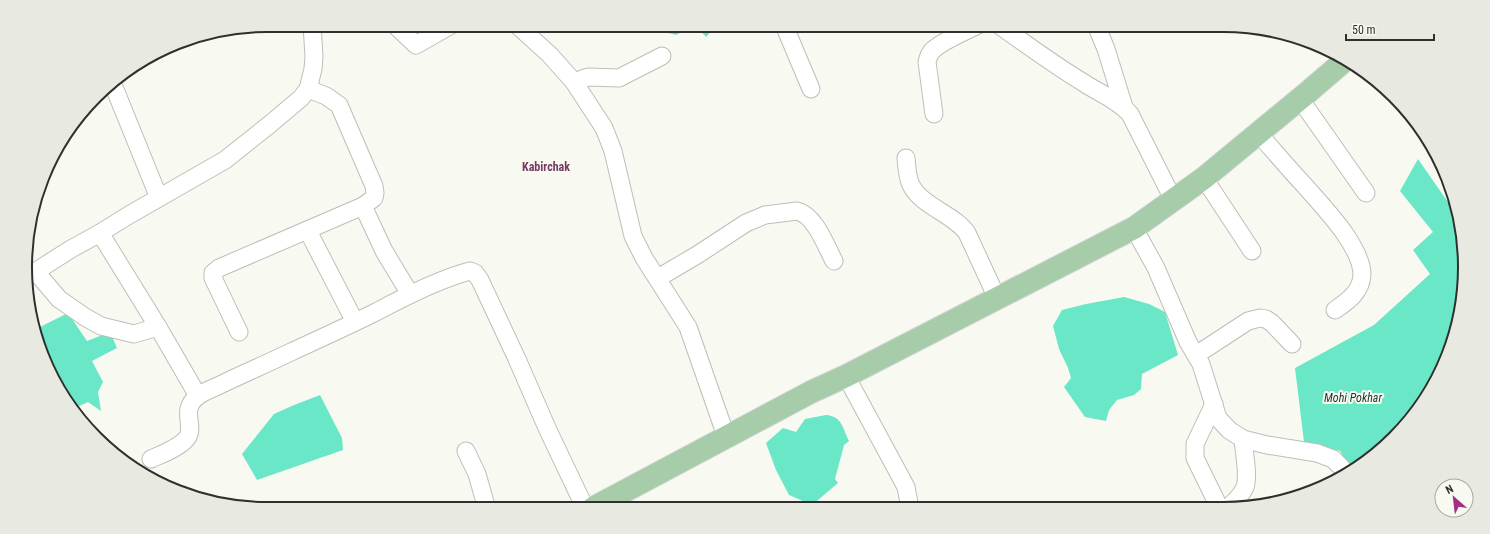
<svg xmlns="http://www.w3.org/2000/svg" width="1490" height="534" font-family="'Roboto Condensed',sans-serif">
<style>
.water{fill:#69e7c6}
.lines{fill:none;stroke-linecap:round;stroke-linejoin:round}
.minor-casing{stroke:#bdbeb7;stroke-width:19}
.major-casing{stroke:#d5d6d5;stroke-width:24}
.minor{stroke:#fff;stroke-width:17}
.major{stroke:#a6cca9;stroke-width:22}
.labels{text-anchor:middle;stroke-width:4;stroke-linejoin:round;paint-order:stroke}
.neighbourhood-label{font-size:12px;font-weight:bold;fill:#773b64;stroke:#f8faf2}
.water-label{font-size:12px;font-style:italic;fill:#1e342d;stroke:#f8faf2}
.rim{fill:none;stroke:#2f302d;stroke-width:2}
</style>
<rect width="100%" height="100%" fill="#f8faf2"/>
<!-- water -->
<g class="water">
<polygon points="644,25 695,25 676,35 646,27"/>
<polygon points="695,25 717,25 706,37"/>
<polygon points="1418,159 1450,205 1452,204 1463,235 1457,329 1432,388 1383,449 1352,470 1340,451 1304,442 1295,368 1374,325 1430,274 1413,250 1433,232 1400,191"/>
<polygon points="1124,297 1149,304 1165,312 1178,355 1142,374 1141,389 1134,395 1117,400 1109,410 1106,421 1085,417 1064,387 1071,378 1068,368 1059,349 1053,326 1062,310 1086,304"/>
<polygon points="68,313 87,341 110,332 117,348 92,361 103,382 98,392 101,411 88,402 73,409 66,402 34,330"/>
<polygon points="320,395 342,438 343,450 257,480 242,454 274,414 294,405"/>
<path d="M826,415C842,416 843,429 849,441L844,445L835,479L838,483L812,505L789,495L776,470L766,443L783,428L796,432L805,419Z"/>
</g>
<g class="lines">
<!-- minor casing -->
<g class="minor-casing">
<g id="minor">
<polyline points="395,25 416,45 451,25"/>
<polyline points="517,25 550,55 574,82 604,128 613,151 633,236 644,258 688,327 726,436"/>
<polyline points="784,25 811,89"/>
<path d="M999,25C1027,45 1054,65 1084,83C1099,93 1118,100 1130,114L1174,201"/>
<polyline points="1096,25 1106,49 1124,107"/>
<polyline points="112,82 159,198"/>
<polyline points="574,82 588,77 619,78 662,56"/>
<polyline points="1300,99 1366,193"/>
<path d="M934,114L927,62C928,58 929,54 932,51C940,42 966,31 978,25"/>
<path d="M1258,133C1274,151 1289,169 1305,186C1323,207 1362,246 1362,275C1361,292 1348,301 1335,310"/>
<path d="M906,158C907,167 907,177 911,185C921,206 954,214 967,233L997,298"/>
<polyline points="1204,178 1252,251"/>
<polyline points="363,206 384,251 410,294"/>
<polyline points="1134,228 1156,268 1188,342 1201,364 1218,418 1229,430 1243,439 1267,445 1317,453 1333,459 1341,467 1345,474"/>
<polyline points="308,231 355,322"/>
<polyline points="100,233 158,327 198,396"/>
<polyline points="36,272 59,299 85,317 101,326 134,334 158,327"/>
<polyline points="30,275 71,249 100,233 129,215 225,160 269,125 301,98 308,89 313,69 314,56 312,25"/>
<path d="M658,278L697,255L746,223L765,215L797,211C815,215 826,246 834,261"/>
<polyline points="239,332 213,278 213,273 219,268 363,206 374,198 375,193 374,186 339,105 326,96 308,89"/>
<polyline points="1196,355 1248,321 1260,318 1266,319 1272,323 1292,344"/>
<polyline points="846,376 906,487 910,508"/>
<polyline points="1214,404 1195,444 1195,458 1219,507"/>
<polyline points="466,451 477,474 487,509"/>
<path d="M151,459C162,454 179,448 187,438C196,426 179,410 198,396C205,391 214,388 222,384C245,373 268,363 291,352C319,339 348,326 376,312C404,297 439,279 470,271L475,273L480,280L517,359L547,428L585,508"/>
<path d="M1229,507C1235,501 1242,495 1245,487C1249,475 1244,453 1243,439"/>
</g>
</g>
<!-- major casing -->
<g class="major-casing">
<polyline id="major" points="593,508 811,392 846,376 1134,228 1204,178 1307,93 1343,62"/>
</g>
<!-- minor -->
<use href="#minor" class="minor"/>
<!-- major -->
<use href="#major" class="major"/>
</g>
<g class="labels">
<!-- neighbourhood labels -->
<g class="neighbourhood-label">
<text x="546" y="171">Kabirchak</text>
</g>
<!-- water labels -->
<g class="water-label">
<text x="1353" y="402">Mohi Pokhar</text>
</g>
</g>
<!-- crop -->
<path d="M0 0H1490V534H0ZM267 32H1223A235 235 0 0 1 1458 267V267A235 235 0 0 1 1223 502H267A235 235 0 0 1 32 267V267A235 235 0 0 1 267 32Z" fill="#e8eae2" fill-rule="evenodd"/>
<path class="rim" d="M267 32H1223A235 235 0 0 1 1458 267V267A235 235 0 0 1 1223 502H267A235 235 0 0 1 32 267V267A235 235 0 0 1 267 32Z"/>
<!-- north arrow -->
<g transform="translate(1454 498) rotate(332)"><circle r="19" fill="#f8faf2" stroke="#a8a9a3"/>
<path d="M0-3L7 15L0 10L-7 15Z" fill="#a42d85"/>
<text y="-6" font-size="11" font-weight="bold" text-anchor="middle" fill="#2f302d">N</text>
</g>
<!-- scale -->
<path d="M1346 34v6h88v-6" fill="none" stroke="#2f302d" stroke-width="2"/>
<text x="1352" y="34" font-size="12" fill="#2f302d" stroke="#f8faf2" stroke-width="3" paint-order="stroke">50 m</text>
</svg>
